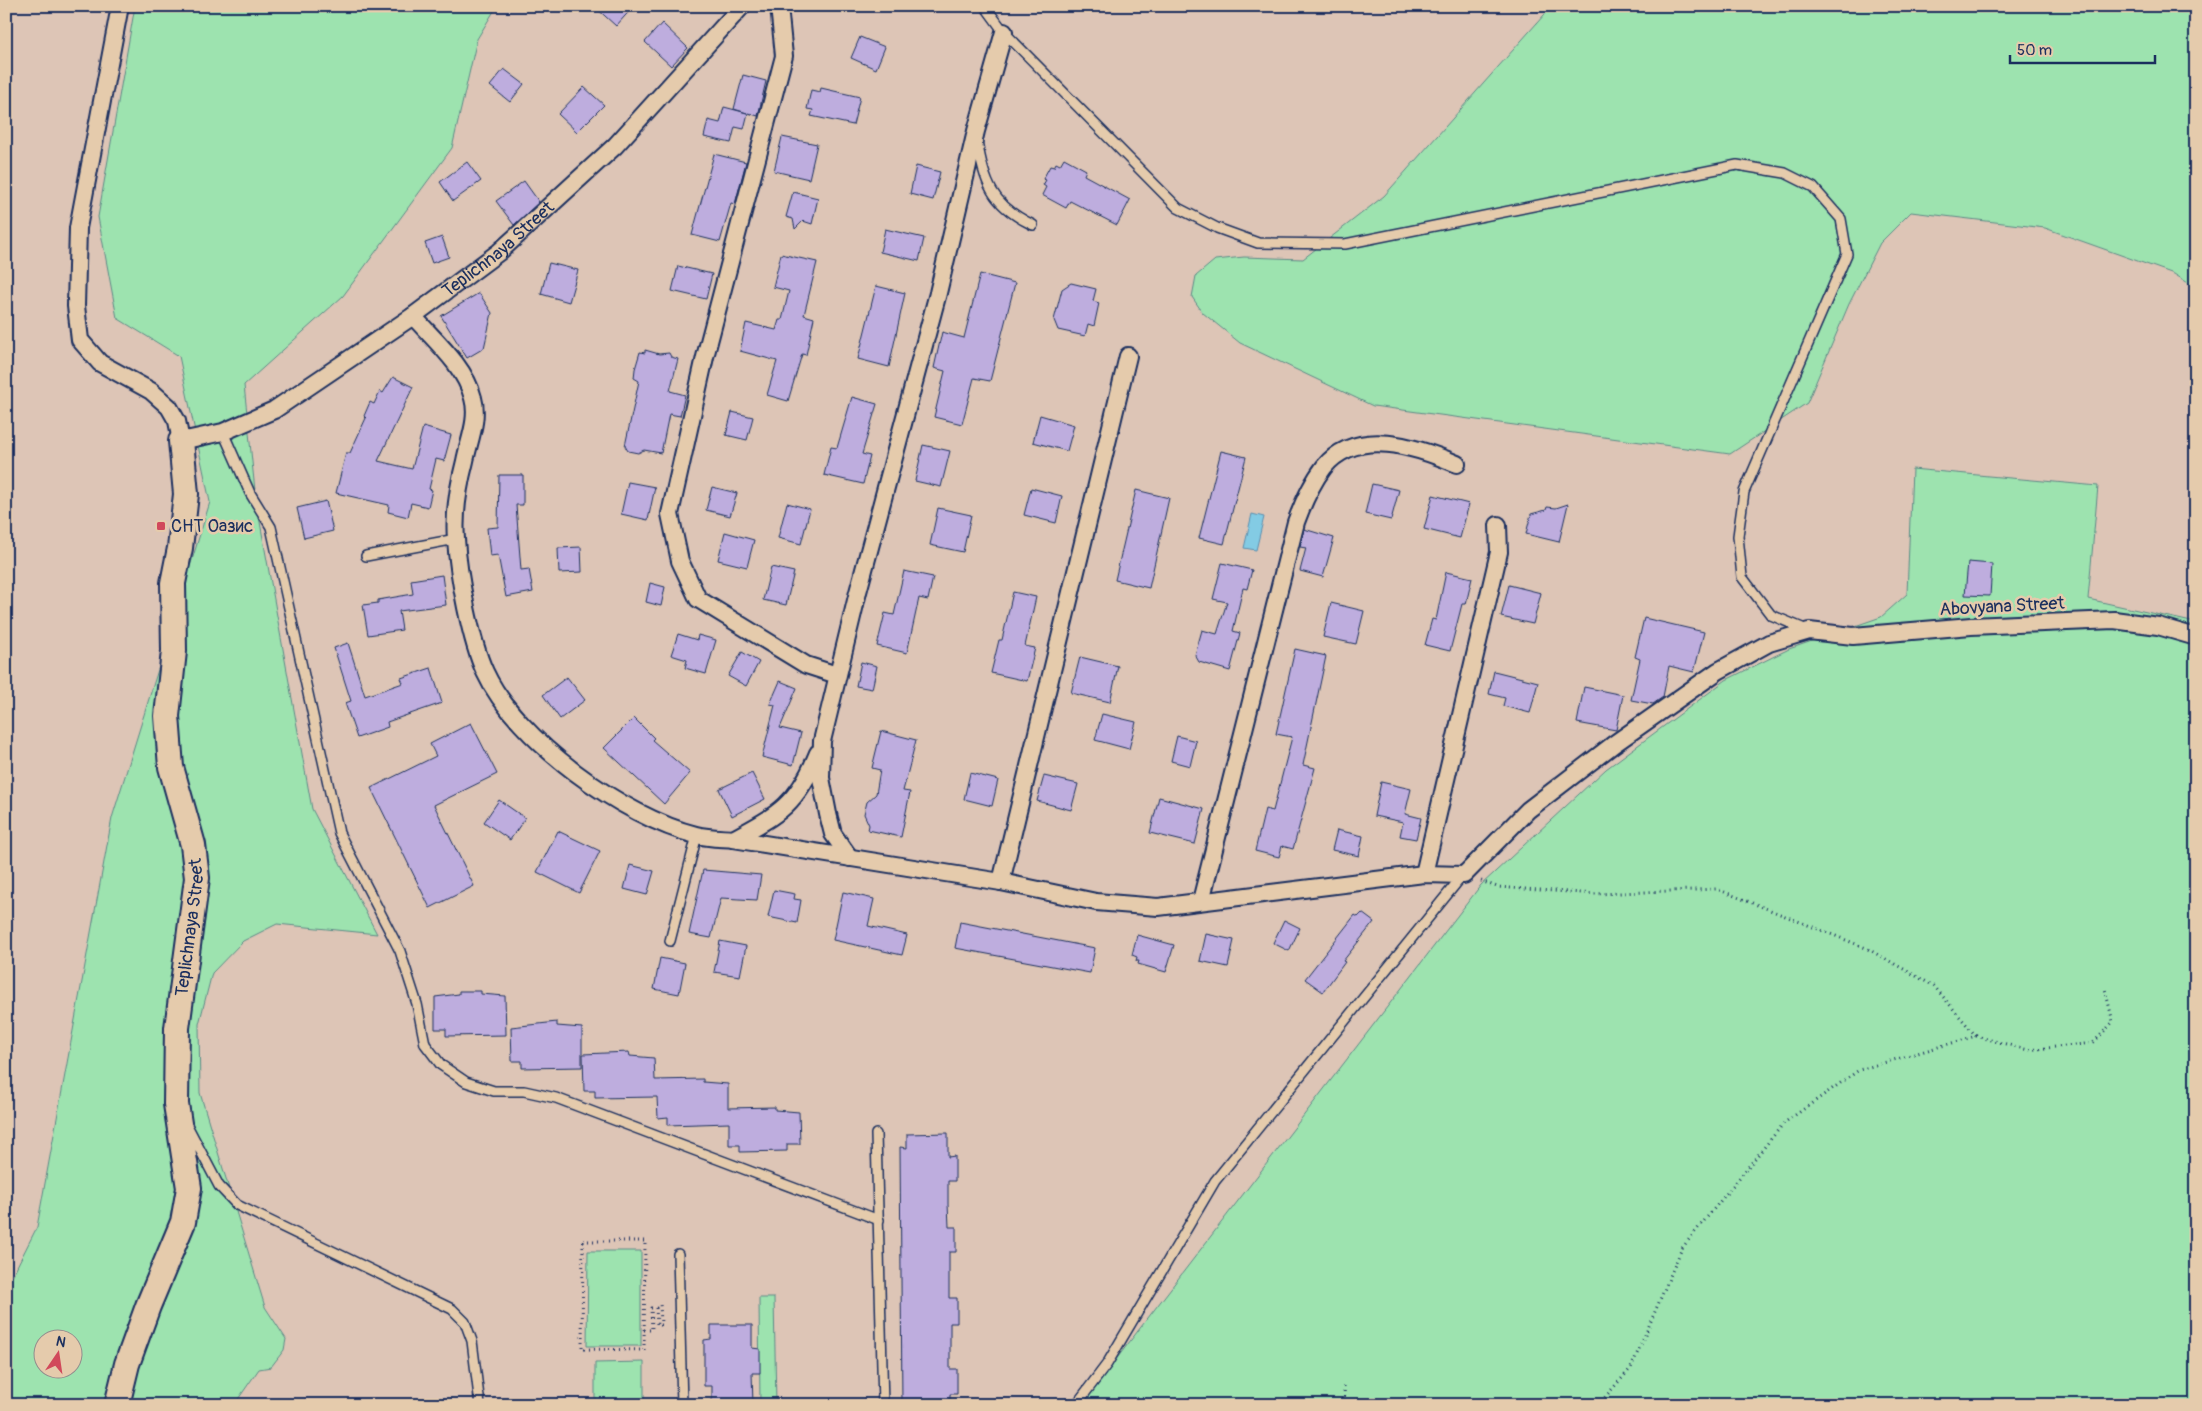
<svg xmlns="http://www.w3.org/2000/svg" width="2202" height="1411" font-family="Pangolin,sans-serif">
<style>
.green{fill:#9de3af;stroke:#5c8986;fill-rule:evenodd}
.water{fill:#83cbe4;stroke:#598dae}
.building{fill:#beadde;stroke:#1b2f5e}
.lines{fill:none;stroke-linecap:round;stroke-linejoin:round}
.lane-casing{stroke:#1b2f5e;stroke-width:12}
.street-casing{stroke:#1b2f5e;stroke-width:20}
.secondary-casing{stroke:#1b2f5e;stroke-width:28}
.path{stroke:#1b2f5e;stroke-width:3;stroke-dasharray:1 4;stroke-linecap:butt}
.lane{stroke:#e5cbac;stroke-width:9}
.street{stroke:#e5cbac;stroke-width:16}
.secondary{stroke:#e5cbac;stroke-width:24}
.poi-dot{fill:#d1495b;stroke:#e5cbac;stroke-width:2}
.labels{text-anchor:middle;stroke-width:5;stroke-linejoin:round;paint-order:stroke}
.street-label{font-size:18px;fill:#1b2f5e;stroke:#e5cbac}
.poi-label{font-size:18px;fill:#1b2f5e;stroke:#e5cbac;text-anchor:start}
</style>
<rect width="100%" height="100%" fill="#ddc5b6"/>
<filter id="ink" filterUnits="userSpaceOnUse"><feTurbulence type="fractalNoise" baseFrequency=".02" numOctaves="2"/><feDisplacementMap in="SourceGraphic" scale="10" xChannelSelector="R" yChannelSelector="G"/><feConvolveMatrix kernelMatrix="1 2 1 2 8 2 1 2 1" color-interpolation-filters="sRGB"/></filter>
<g filter="url(#ink)">
<!-- green -->
<g class="green">
<path d="M135,6H497L477,39L452,148L343,296L244,385L256,500L312,809L377,934L277,924L243,941L212,973L199,1024L200,1093L265,1307L286,1339L284,1350L271,1367L259,1369L234,1405H6V1288L37,1227L112,818L210,502L179,356L117,318L98,217ZM42,1338H72V1368H42Z"/>
<polygon points="1552,6 2196,6 2196,288 2174,274 2045,228 1911,212 1880,243 1849,304 1807,403 1730,454 1373,406 1240,343 1203,313 1192,297 1196,276 1215,260 1244,257 1303,259 1384,196"/>
<polygon points="1912,469 2098,486 2088,599 2196,623 2196,1405 1081,1405 1481,885 1606,769 1726,680 1789,649 1881,617 1907,594"/>
<polygon points="588,1251 641,1251 641,1346 587,1346"/>
<polygon points="759,1298 774,1298 776,1405 760,1405"/>
<polygon points="644,1362 644,1405 595,1405 595,1363"/>
</g>
<!-- water -->
<polygon class="water" points="1252,514 1264,517 1256,550 1244,548"/>
<!-- building -->
<g class="building">
<polygon points="594,6 634,6 616,26"/>
<polygon points="662,23 688,48 671,66 645,42"/>
<polygon points="860,37 885,47 876,69 851,58"/>
<polygon points="504,69 524,84 510,102 490,86"/>
<polygon points="743,75 766,81 758,116 748,113 744,129 735,127 731,143 704,137 708,120 720,123 724,107 747,113 734,109"/>
<polygon points="584,87 604,105 577,132 558,114"/>
<polygon points="821,88 860,97 853,125 811,116 813,110 807,109 811,90 820,92"/>
<polygon points="782,137 817,144 809,179 774,171"/>
<polygon points="714,154 746,162 735,204 731,203 720,242 692,235"/>
<polygon points="1064,158 1086,170 1084,175 1130,200 1117,225 1070,201 1066,208 1042,195 1046,187 1043,185 1046,180 1043,179 1050,166 1054,167 1056,163 1060,165"/>
<polygon points="467,162 481,181 453,201 440,182"/>
<polygon points="916,166 940,172 933,200 910,194"/>
<polygon points="524,181 539,202 514,225 496,201"/>
<polygon points="793,192 818,198 812,224 803,221 795,229 793,219 786,217"/>
<polygon points="885,229 924,238 919,261 880,252"/>
<polygon points="442,237 449,257 432,263 425,243"/>
<polygon points="781,254 817,262 804,315 814,318 806,355 802,354 788,401 767,395 777,361 740,351 746,323 776,330 779,320 782,320 789,291 773,287"/>
<polygon points="549,263 578,270 569,302 541,294"/>
<polygon points="678,266 712,274 706,299 672,291"/>
<polygon points="980,274 1015,283 990,381 974,378 962,424 934,417 945,371 934,368 942,332 964,338"/>
<polygon points="1071,283 1096,289 1093,301 1099,303 1094,326 1088,324 1085,336 1058,330 1054,320 1062,289"/>
<polygon points="876,286 905,293 889,367 858,359"/>
<polygon points="479,293 492,313 484,348 467,358 441,316"/>
<polygon points="645,350 659,354 669,353 671,357 678,359 670,391 685,395 680,416 669,414 661,453 644,450 638,453 628,451 625,446 639,381 634,378 635,369 640,352 645,353"/>
<polygon points="393,377 413,387 378,461 412,469 423,427 451,435 444,461 436,459 429,489 432,490 428,507 411,503 408,517 388,512 389,505 336,493 346,453 350,453 366,418 364,416 370,402 374,404 380,391 383,393"/>
<polygon points="852,397 877,404 862,454 870,456 863,484 824,475 831,447 837,448"/>
<polygon points="732,412 753,417 747,440 726,435"/>
<polygon points="1040,415 1074,425 1067,451 1033,442"/>
<polygon points="923,445 950,451 941,487 915,481"/>
<polygon points="1221,451 1246,457 1224,544 1199,538"/>
<polygon points="499,475 523,475 523,505 516,505 521,570 529,569 533,592 506,597 498,555 490,556 487,528 498,527"/>
<polygon points="628,482 655,487 648,520 621,514"/>
<polygon points="1372,484 1399,490 1391,520 1365,514"/>
<polygon points="712,487 737,493 730,516 706,510"/>
<polygon points="1031,488 1062,496 1056,523 1024,515"/>
<polygon points="1136,490 1169,498 1149,588 1115,580"/>
<polygon points="1433,495 1469,504 1460,538 1424,529"/>
<polygon points="326,501 333,531 304,538 297,508"/>
<polygon points="787,503 810,509 801,544 778,538"/>
<polygon points="1568,504 1559,542 1526,534 1531,514 1546,510 1547,507 1556,508"/>
<polygon points="938,508 971,515 963,552 930,545"/>
<polygon points="1304,529 1334,538 1323,577 1300,571 1306,548 1300,547"/>
<polygon points="725,532 754,540 747,567 718,560"/>
<polygon points="581,547 582,572 559,573 558,548"/>
<polygon points="1968,562 1992,564 1990,596 1965,595"/>
<polygon points="1222,563 1252,570 1247,589 1243,588 1233,631 1240,633 1230,671 1199,662 1195,655 1202,630 1217,634 1227,602 1213,599"/>
<polygon points="771,567 794,572 786,605 763,600"/>
<polygon points="904,571 933,577 928,600 919,598 907,653 877,646 885,613 894,615"/>
<polygon points="1446,572 1472,578 1466,604 1462,604 1450,651 1425,645 1432,619 1436,620"/>
<polygon points="442,575 446,605 399,611 402,630 368,635 363,605 378,603 378,600 413,594 411,580"/>
<polygon points="650,583 665,587 661,606 646,602"/>
<polygon points="1509,585 1541,593 1533,624 1501,617"/>
<polygon points="1013,592 1036,597 1025,646 1035,648 1027,681 991,673 999,640 1002,640"/>
<polygon points="1331,603 1364,611 1356,644 1323,637"/>
<polygon points="1644,618 1704,632 1694,672 1669,666 1663,697 1653,704 1631,700 1640,659 1635,657"/>
<polygon points="678,634 697,640 698,635 716,640 706,674 685,668 687,660 671,655"/>
<polygon points="348,643 365,696 403,683 401,678 431,668 442,703 387,722 388,727 357,738 345,703 351,701 334,648"/>
<polygon points="1295,649 1326,656 1303,765 1315,768 1293,849 1282,846 1279,857 1255,851 1265,809 1273,811 1292,737 1276,734"/>
<polygon points="742,652 759,662 746,686 728,676"/>
<polygon points="1080,657 1118,666 1110,702 1071,693"/>
<polygon points="861,662 877,666 872,689 856,686"/>
<polygon points="1494,671 1538,682 1530,713 1503,706 1505,698 1489,694"/>
<polygon points="567,677 585,700 560,719 543,695"/>
<polygon points="780,681 797,688 780,728 801,733 793,765 762,757 775,705 770,704"/>
<polygon points="1584,687 1623,695 1616,730 1577,723"/>
<polygon points="1102,714 1136,722 1129,749 1095,740"/>
<polygon points="634,718 654,738 652,740 690,773 664,804 604,748"/>
<polygon points="471,723 497,774 434,805 474,886 430,908 371,788 436,756 430,744"/>
<polygon points="881,731 916,740 903,791 910,792 901,837 868,830 869,825 864,814 867,802 876,794 880,770 872,768"/>
<polygon points="1177,736 1196,741 1190,766 1171,761"/>
<polygon points="752,773 765,799 732,816 719,789"/>
<polygon points="970,773 998,780 992,806 964,799"/>
<polygon points="1044,776 1078,784 1071,810 1037,801"/>
<polygon points="1381,782 1411,789 1405,814 1421,818 1416,839 1400,836 1403,822 1374,816"/>
<polygon points="1159,797 1204,809 1195,844 1150,833"/>
<polygon points="499,800 525,818 510,840 484,822"/>
<polygon points="1337,830 1363,836 1359,856 1332,850"/>
<polygon points="558,831 600,851 579,893 537,872"/>
<polygon points="630,865 654,871 647,895 624,889"/>
<polygon points="703,870 761,875 757,900 721,898 711,938 689,934"/>
<polygon points="774,890 795,894 794,899 801,900 797,923 768,917"/>
<polygon points="843,892 874,899 868,926 907,935 902,955 833,940"/>
<polygon points="1362,913 1374,922 1343,961 1345,962 1323,992 1305,979 1355,915 1358,917"/>
<polygon points="1284,920 1300,928 1289,951 1273,943"/>
<polygon points="960,922 1095,948 1090,973 955,948"/>
<polygon points="1206,934 1234,940 1228,967 1200,961"/>
<polygon points="1137,935 1174,945 1166,972 1138,964 1139,961 1136,961 1137,957 1132,955"/>
<polygon points="720,941 746,946 740,976 714,972"/>
<polygon points="660,958 685,963 679,994 654,989"/>
<polygon points="459,991 481,991 481,994 505,996 506,1035 446,1036 446,1029 435,1029 435,997 459,994"/>
<polygon points="557,1022 557,1026 582,1028 582,1067 522,1068 522,1061 512,1061 511,1027"/>
<polygon points="629,1052 630,1056 654,1058 655,1080 703,1079 703,1082 728,1084 728,1108 775,1107 775,1110 799,1112 800,1144 787,1144 787,1151 740,1152 740,1145 729,1145 729,1123 668,1125 668,1117 658,1118 657,1097 595,1098 595,1091 584,1091 583,1054"/>
<polygon points="948,1133 948,1157 955,1156 955,1181 948,1181 948,1204 949,1227 956,1227 956,1252 949,1252 949,1298 957,1298 957,1323 950,1323 950,1369 957,1369 957,1394 950,1394 950,1405 902,1405 900,1147 907,1148 907,1134"/>
<polygon points="711,1325 752,1325 752,1348 760,1349 760,1373 752,1373 753,1405 712,1405 712,1386 704,1386 704,1340 711,1339"/>
</g>
<g class="lines">
<!-- lane casing -->
<g class="lane-casing">
<g id="lane">
<polyline points="985,6 1004,32 1178,208 1217,228 1258,243 1345,244 1737,165 1785,173 1813,187 1841,219 1847,254 1744,492 1738,536 1742,577 1771,615 1807,630"/>
<path d="M977,141C985,183 991,205 1033,225"/>
<polyline points="223,432 250,493 271,527 339,833 400,951 417,1004 425,1044 441,1065 466,1082 494,1091 524,1091 556,1098 879,1220"/>
<polyline points="366,556 456,539"/>
<polyline points="670,941 697,835"/>
<polyline points="188,1127 219,1186 237,1205 452,1309 465,1322 472,1341 480,1405"/>
<polyline points="876,1134 883,1405"/>
<polyline points="678,1254 682,1405"/>
<polyline points="1076,1405 1107,1364 1215,1181 1463,875"/>
</g>
</g>
<!-- street casing -->
<g class="street-casing">
<g id="street">
<path id="s1" d="M120,6L78,228L76,306L80,340L100,363L151,391L169,407L177,421L181,441L223,432L274,410L413,316L499,252L615,146L742,6"/>
<polyline points="779,6 784,56 705,357 670,514 680,561 698,599 806,665 837,675"/>
<path d="M413,316C434,340 465,366 473,398C479,419 469,440 465,461C459,484 454,515 456,539C458,574 471,642 485,672C516,740 625,818 696,835C708,838 721,838 733,839L1001,882L1096,902L1158,907L1424,874L1464,875L1528,810L1614,744L1718,671L1769,643L1809,631L1853,636L1971,626L2114,620L2158,626L2196,637"/>
<path d="M733,839C780,814 798,803 818,753"/>
<polyline points="850,858 833,834 828,814 821,778 822,741 858,592 938,293 976,131 1004,32"/>
<polyline points="1424,874 1499,552 1498,525"/>
<polyline points="1001,882 1128,356"/>
<path d="M1201,901L1296,522C1303,503 1311,484 1324,467C1357,426 1417,447 1457,464"/>
</g>
</g>
<!-- secondary casing -->
<g class="secondary-casing">
<g id="secondary">
<path id="s2" d="M117,1405L127,1364L148,1306L183,1222L189,1188L176,1104L177,1028L197,878L193,845L171,767L167,716L174,651L173,583L180,548L186,494L181,441"/>
</g>
</g>
<!-- path -->
<g class="path">
<polyline points="1481,881 1497,887 1596,894 1717,889 1866,948 1934,986 1976,1036"/>
<polygon points="583,1241 645,1241 644,1350 582,1349"/>
<polyline points="644,1330 652,1330 651,1308 656,1308 657,1325 661,1325 660,1302"/>
<polyline points="1344,1386 1345,1405"/>
<polyline points="1598,1405 1631,1368 1682,1248 1784,1123 1859,1070 1976,1036 2028,1050 2093,1043 2113,1022 2105,989"/>
</g>
<!-- lane -->
<use href="#lane" class="lane"/>
<!-- street -->
<use href="#street" class="street"/>
<!-- secondary -->
<use href="#secondary" class="secondary"/>
</g>
</g>
<!-- markers -->
<rect class="poi-dot" x="156" y="521" width="10" height="10" rx="2.5"/>
<g class="labels">
<!-- street labels -->
<g class="street-label">
<text dy="6" stroke="none"><textPath href="#s1" startOffset="862">Teplichnaya Street</textPath></text>
<text transform="translate(2002 606) rotate(-3)" y="6">Abovyana Street</text>
<text dy="6" stroke="none"><textPath href="#s2" startOffset="492">Teplichnaya Street</textPath></text>
</g>
<!-- poi labels -->
<g class="poi-label">
<text x="171" y="532">СНТ Оазис</text>
</g>
</g>
<!-- margin -->
<rect width="2202" height="1411" fill="none" stroke="#e5cbac" stroke-width="25"/>
<rect x="12" y="12" width="2177" height="1386" fill="none" stroke="#1b2f5e" stroke-width="2" filter="url(#ink)"/>
<!-- north arrow -->
<g transform="translate(58 1354) rotate(13)"><circle r="24" fill="#e5cbac" stroke="#948d8d"/>
<path d="M0-4L9 19L0 12L-9 19Z" fill="#d1495b"/>
<text y="-8" font-size="14" font-weight="bold" text-anchor="middle" fill="#1b2f5e">N</text>
</g>
<!-- scale -->
<path d="M2010 55v8h145v-8" fill="none" stroke="#1b2f5e" stroke-width="2.5"/>
<text x="2017" y="55" font-size="15" fill="#1b2f5e" stroke="#e5cbac" stroke-width="4" paint-order="stroke">50 m</text>
</svg>
